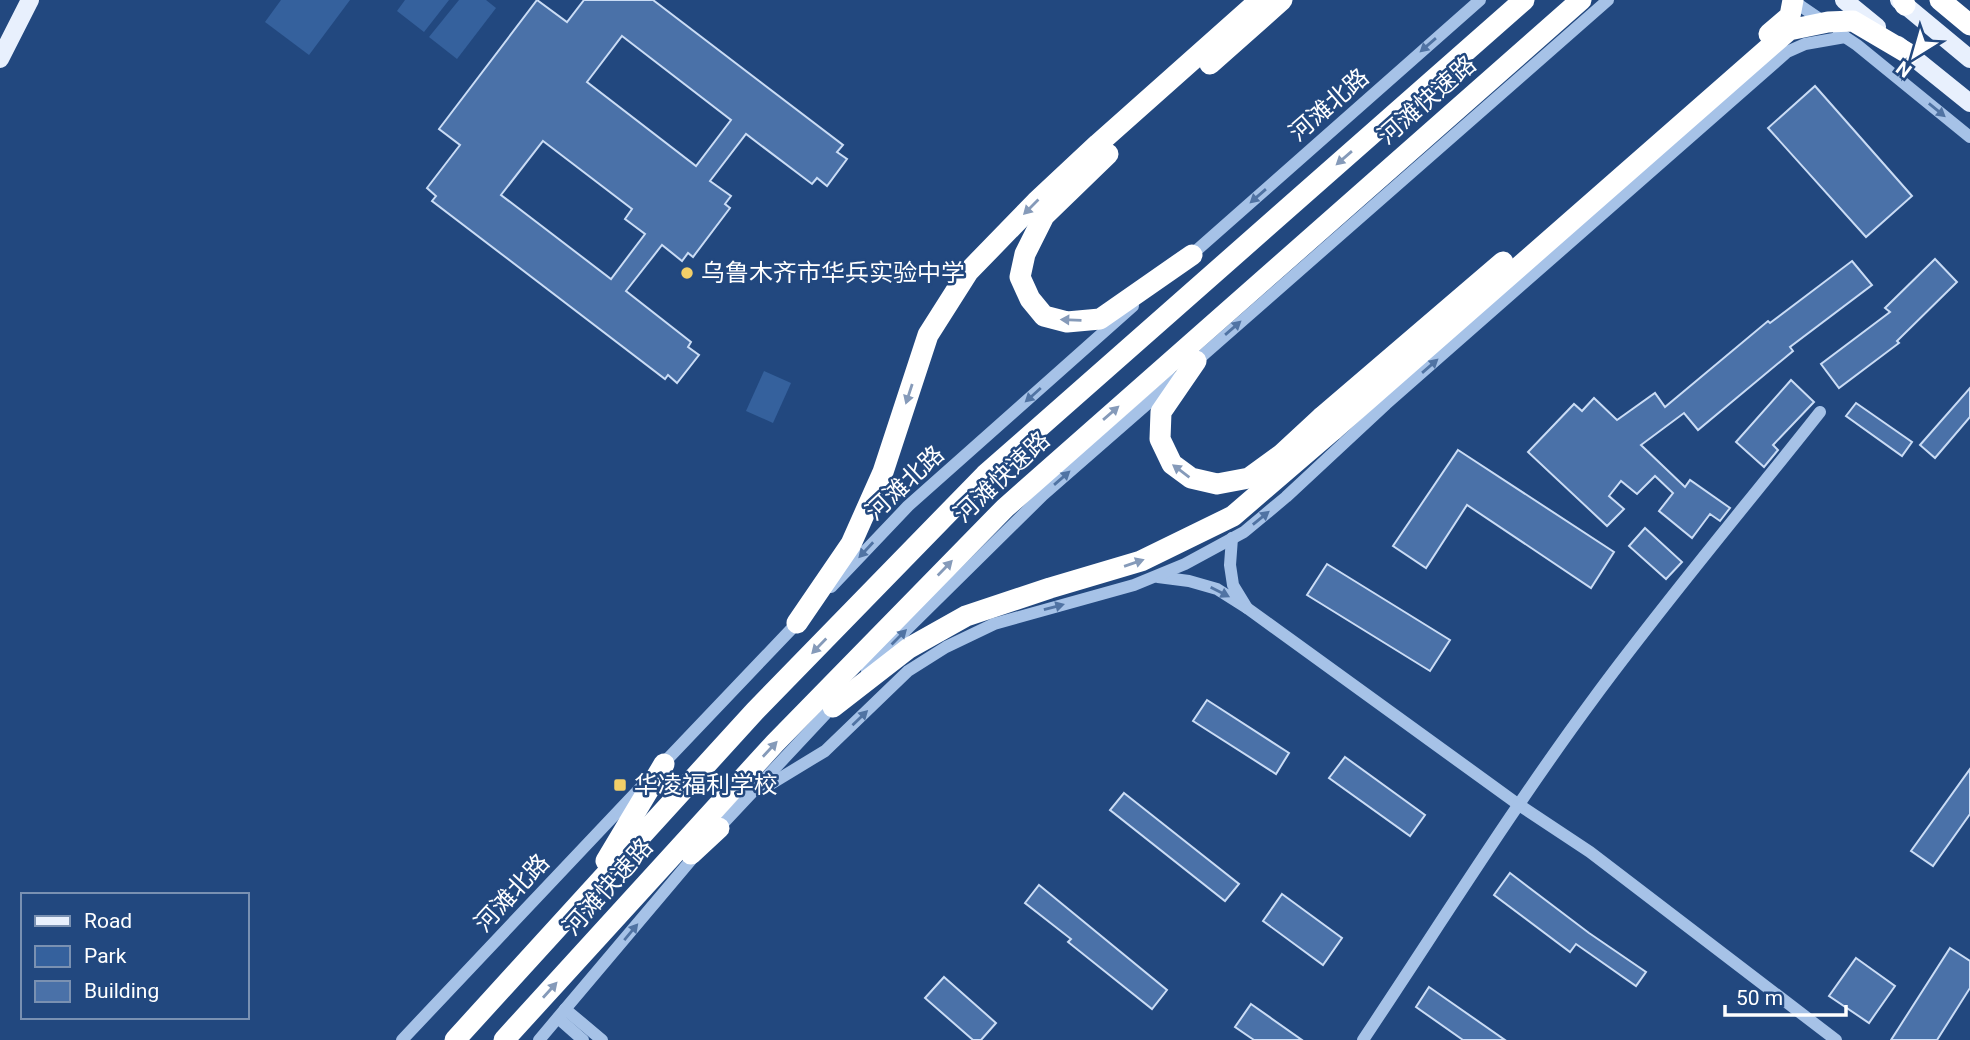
<svg xmlns="http://www.w3.org/2000/svg" width="1970" height="1040" font-family="Roboto,'Noto Sans SC',sans-serif">
<style>
.green{fill:#35619d}
.building{fill:#4a71a8;stroke:#cadcf5;stroke-width:2;fill-rule:evenodd}
.lines{fill:none;stroke-linecap:round;stroke-linejoin:round}
.minor{stroke:#a6c2e7;stroke-width:12}
.major{stroke:#e8f0fd;stroke-width:18}
.highway{stroke:#fff;stroke-width:21}
.highway-bridge{stroke:#fff;stroke-width:21}
.oneway{fill:#5073a3}
.oneway2{fill:#859ab9}
.poi-dot{fill:#f3cf68;stroke:#22487f;stroke-width:2.5}
.labels{text-anchor:middle;stroke-width:5;stroke-linejoin:round;paint-order:stroke}
.street-label{font-size:24px;fill:#fff;stroke:#22487f}
.poi-label{font-size:24px;fill:#fff;stroke:#22487f;text-anchor:start}
</style>
<rect width="100%" height="100%" fill="#22487f"/>
<!-- green -->
<g class="green">
<polygon points="281,0 350,0 309,55 265,22"/>
<polygon points="405,0 449,0 424,32 397,11"/>
<polygon points="459,0 486,0 496,8 457,59 429,37"/>
<polygon points="764,371 791,383 773,423 746,411"/>
</g>
<!-- building -->
<g class="building">
<path d="M537,0L567,22L584,0H653L843,145L837,152L847,159L827,186L817,178L812,184L746,134L710,181L731,196L725,204L730,208L693,257L688,253L682,261L662,245L626,291L691,342L688,347L699,355L677,383L668,375L665,379L432,201L436,196L427,188L460,145L439,129ZM622,36L731,120L696,166L587,82ZM543,141L632,209L625,219L645,234L611,279L501,195Z"/>
<polygon points="1815,86 1912,196 1866,237 1768,128"/>
<polygon points="1935,259 1957,282 1897,341 1899,343 1839,388 1821,364 1890,312 1885,308"/>
<polygon points="1852,261 1872,285 1790,347 1793,351 1698,430 1684,413 1641,445 1685,487 1690,480 1730,508 1720,521 1710,514 1692,538 1659,511 1673,493 1655,476 1637,494 1621,481 1609,496 1624,509 1607,526 1528,452 1574,404 1582,411 1594,398 1617,420 1655,393 1665,407 1768,321 1770,323"/>
<polygon points="1791,380 1814,402 1773,445 1778,450 1764,467 1736,442"/>
<polygon points="1970,388 1970,417 1935,458 1920,445"/>
<polygon points="1856,403 1912,442 1902,456 1846,416"/>
<polygon points="1458,450 1614,552 1591,588 1467,505 1426,568 1393,546"/>
<polygon points="1645,528 1682,562 1666,579 1629,546"/>
<polygon points="1327,564 1450,640 1430,671 1307,595"/>
<polygon points="1207,700 1289,753 1276,774 1193,721"/>
<polygon points="1345,757 1425,815 1410,836 1329,778"/>
<polygon points="1970,769 1970,814 1933,866 1911,851"/>
<polygon points="1124,793 1239,884 1225,901 1110,810"/>
<polygon points="1510,873 1589,933 1646,972 1636,986 1576,944 1570,952 1494,895"/>
<polygon points="1039,885 1167,990 1152,1009 1068,942 1071,939 1025,903"/>
<polygon points="1282,894 1342,938 1323,965 1263,921"/>
<polygon points="1950,948 1970,961 1970,988 1937,1040 1891,1040"/>
<polygon points="1856,958 1895,986 1869,1023 1829,996"/>
<polygon points="944,977 996,1023 981,1040 973,1040 925,998"/>
<polygon points="1429,987 1505,1040 1463,1040 1416,1007"/>
<polygon points="1251,1004 1302,1040 1254,1040 1235,1027"/>
</g>
<g class="lines">
<!-- minor -->
<g class="minor">
<polyline points="1792,0 1824,22"/>
<polyline points="1839,33 1857,45 1970,137"/>
<polyline points="1189,257 1480,0"/>
<polyline points="1193,364 1608,0"/>
<polyline points="1158,577 1189,581 1217,589 1247,608 1233,585 1230,565 1232,538"/>
<polyline points="831,587 908,506 1133,306"/>
<polyline points="1247,608 1519,805 1590,852 1836,1040"/>
<polyline points="867,671 897,639 1043,495 1177,378"/>
<polyline points="660,767 800,620"/>
<polyline points="759,791 825,751 908,671 946,647 994,624 1134,585 1185,564 1244,532 1286,497 1386,404 1787,52 1805,44 1845,37"/>
<polyline points="716,831 835,704"/>
<polyline points="565,1009 602,1040"/>
<polyline points="558,1018 583,1040"/>
<polyline points="402,1040 643,785"/>
<polyline points="539,1040 697,853"/>
<path d="M1363,1040C1439,926 1512,809 1594,698C1666,600 1744,508 1820,412"/>
</g>
<!-- major -->
<g class="major">
<polyline points="1844,0 1877,27"/>
<polyline points="1899,0 1970,59"/>
<polyline points="1898,45 1970,103"/>
<polyline points="0,59 30,0"/>
</g>
<!-- highway -->
<g class="highway">
<polyline points="1903,0 1905,5"/>
<polyline points="1940,0 1970,25"/>
<polyline points="1210,64 1282,0"/>
<polyline points="1108,154 1044,216 1025,254 1020,277 1030,299 1044,316 1067,322 1100,319 1192,255"/>
<polyline points="1196,361 1161,412 1160,439 1172,464 1191,478 1217,484 1249,478 1282,454 1322,417"/>
<polyline points="797,623 851,544 883,472 928,335 968,272 1036,202 1098,144 1260,0"/>
<polyline points="833,707 909,648 966,616 1050,588 1141,561 1233,516 1333,430"/>
<polyline points="691,854 719,828"/>
<polyline points="606,861 664,764"/>
<polyline points="455,1040 755,711 985,475 1524,0"/>
<polyline points="504,1040 775,743 1005,508 1581,0"/>
</g>
<!-- highway-bridge -->
<g class="highway-bridge">
<polyline points="1769,34 1790,16 1793,0"/>
<polyline points="1322,417 1503,262"/>
<polyline points="1333,430 1789,30 1828,22 1853,21 1909,54"/>
</g>
</g>
<!-- one-way arrows -->
<defs><path id="oneway-solid" d="M-6-.8H1V-3.2L6.5 0L1 3.2V.8H-6Z" transform="scale(1.75)"/></defs>
<g class="oneway">
<use href="#oneway-solid" transform="translate(1428 45) rotate(139)"/>
<use href="#oneway-solid" transform="translate(1937 110) rotate(39)"/>
<use href="#oneway-solid" transform="translate(1258 196) rotate(139)"/>
<use href="#oneway-solid" transform="translate(1233 328) rotate(-41)"/>
<use href="#oneway-solid" transform="translate(1430 366) rotate(-41)"/>
<use href="#oneway-solid" transform="translate(1033 395) rotate(138)"/>
<use href="#oneway-solid" transform="translate(1062 478) rotate(-41)"/>
<use href="#oneway-solid" transform="translate(1261 518) rotate(-39)"/>
<use href="#oneway-solid" transform="translate(866 550) rotate(133)"/>
<use href="#oneway-solid" transform="translate(1220 592) rotate(27)"/>
<use href="#oneway-solid" transform="translate(1054 607) rotate(-15)"/>
<use href="#oneway-solid" transform="translate(899 637) rotate(-45)"/>
<use href="#oneway-solid" transform="translate(860 718) rotate(-44)"/>
<use href="#oneway-solid" transform="translate(631 932) rotate(-50)"/>
</g>
<g class="oneway2">
<use href="#oneway-solid" transform="translate(1344 158) rotate(139)"/>
<use href="#oneway-solid" transform="translate(1031 207) rotate(135)"/>
<use href="#oneway-solid" transform="translate(1071 320) rotate(-178)"/>
<use href="#oneway-solid" transform="translate(909 394) rotate(108)"/>
<use href="#oneway-solid" transform="translate(1111 413) rotate(-41)"/>
<use href="#oneway-solid" transform="translate(1181 471) rotate(-143)"/>
<use href="#oneway-solid" transform="translate(1134 563) rotate(-19)"/>
<use href="#oneway-solid" transform="translate(945 568) rotate(-46)"/>
<use href="#oneway-solid" transform="translate(819 646) rotate(134)"/>
<use href="#oneway-solid" transform="translate(770 749) rotate(-47)"/>
<use href="#oneway-solid" transform="translate(550 990) rotate(-48)"/>
</g>
<!-- markers -->
<g class="poi-dot">
<circle cx="687" cy="273" r="7"/>
<rect x="613" y="778" width="14" height="14" rx="3.5"/>
</g>
<g class="labels">
<!-- street labels -->
<g class="street-label">
<text transform="translate(1427 100) rotate(-41)" y="8">河滩快速路</text>
<text transform="translate(1329 105) rotate(-41)" y="8">河滩北路</text>
<text transform="translate(1002 477) rotate(-43)" y="8">河滩快速路</text>
<text transform="translate(905 483) rotate(-43)" y="8">河滩北路</text>
<text transform="translate(608 887) rotate(-48)" y="8">河滩快速路</text>
<text transform="translate(512 893) rotate(-47)" y="8">河滩北路</text>
</g>
<!-- poi labels -->
<g class="poi-label">
<text x="701" y="281">乌鲁木齐市华兵实验中学</text>
<text x="634" y="793">华凌福利学校</text>
</g>
</g>
<!-- legend -->
<rect x="21" y="893" width="228" height="126" fill="#22487f" stroke="#7a91b2" stroke-width="2"/>
<rect x="35" y="916" width="35" height="10" fill="#e8f0fd" stroke="#7a91b2" stroke-width="2"/>
<text x="84" y="928" font-size="21" fill="#ffffff">Road</text>
<rect x="35" y="946" width="35" height="21" fill="#35619d" stroke="#7a91b2" stroke-width="2"/>
<text x="84" y="963" font-size="21" fill="#ffffff">Park</text>
<rect x="35" y="981" width="35" height="21" fill="#4a71a8" stroke="#7a91b2" stroke-width="2"/>
<text x="84" y="998" font-size="21" fill="#ffffff">Building</text>
<!-- north arrow -->
<g transform="translate(1914 56) rotate(217)" stroke="#22487f" stroke-width="5" paint-order="stroke">
<path d="M0-5L12 26L0 18L-12 26Z" fill="#ffffff"/>
<text y="-10" font-size="19" font-weight="bold" text-anchor="middle" fill="#ffffff">N</text>
</g>
<!-- scale -->
<path d="M1725 1005v10h121v-10" fill="none" stroke="#ffffff" stroke-width="3.5"/>
<text x="1736" y="1005" font-size="21" fill="#ffffff" stroke="#22487f" stroke-width="5" paint-order="stroke">50 m</text>
</svg>
